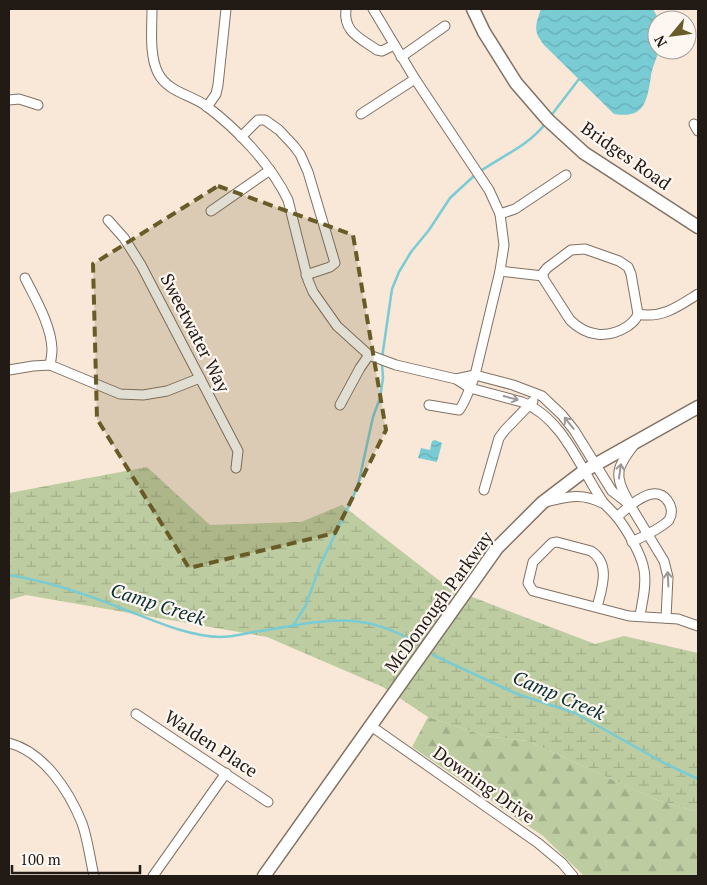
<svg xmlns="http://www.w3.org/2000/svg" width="707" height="885" font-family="'PT Serif',serif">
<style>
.forest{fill:url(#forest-firs)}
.wetland{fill:url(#wetland-marsh)}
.water{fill:url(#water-waves)}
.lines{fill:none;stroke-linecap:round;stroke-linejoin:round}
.stream{stroke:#79cbd4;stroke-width:2.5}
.street-casing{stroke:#807163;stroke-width:11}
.secondary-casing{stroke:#807163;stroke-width:15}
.street{stroke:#fff;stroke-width:9}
.secondary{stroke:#fff;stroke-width:12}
.oneway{stroke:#9b9896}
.marked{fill:#685b28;fill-opacity:0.2;stroke:#685b28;stroke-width:4;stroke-dasharray:10 6;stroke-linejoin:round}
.labels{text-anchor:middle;stroke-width:4.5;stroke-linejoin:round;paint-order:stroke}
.street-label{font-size:18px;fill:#211a15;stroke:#fef7f1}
.water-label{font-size:19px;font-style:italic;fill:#073135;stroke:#fef7f1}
</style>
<defs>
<pattern id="forest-firs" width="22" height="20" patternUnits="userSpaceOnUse" patternTransform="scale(1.25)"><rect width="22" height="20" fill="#bdcda1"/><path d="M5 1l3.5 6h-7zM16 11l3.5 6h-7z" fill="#a2af8a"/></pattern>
<pattern id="wetland-marsh" width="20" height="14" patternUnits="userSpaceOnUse" patternTransform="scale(1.25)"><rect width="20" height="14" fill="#bdcda1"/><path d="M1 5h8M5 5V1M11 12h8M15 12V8" fill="none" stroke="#a2af8a"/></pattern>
<pattern id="water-waves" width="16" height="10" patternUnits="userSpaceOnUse" patternTransform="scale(1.25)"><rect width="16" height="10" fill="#79cbd4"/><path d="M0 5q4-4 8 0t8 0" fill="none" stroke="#68aeb5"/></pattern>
</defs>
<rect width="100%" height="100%" fill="#f9e8d8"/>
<!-- forest -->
<polygon class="forest" points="428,717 485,736 528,741 657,800 698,812 698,876 584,876 543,836 412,747"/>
<!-- wetland -->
<polygon class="wetland" points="147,467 210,525 301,522 342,505 449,588 595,644 624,636 698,653 698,812 657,800 528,741 485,736 428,717 383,687 267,637 26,595 9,600 9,493"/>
<!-- water -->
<g class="water">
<path d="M541,9H653L659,20H657V50H659C657,58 652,67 651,76C647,101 645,119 614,114L545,46C533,32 535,26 541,9Z"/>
<polygon points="435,440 442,443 437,462 418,458 421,448 430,450 432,441"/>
</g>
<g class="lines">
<!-- stream -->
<g class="stream">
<polyline points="550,117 579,79"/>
<path d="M479,172C502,156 528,146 545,124"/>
<polyline points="382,358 392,289 399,272 411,252 429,230 450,198 475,175"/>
<path d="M9,575C46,581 83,593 118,607C151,619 185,636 220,637C231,637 243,634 254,632C315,623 359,607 416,643"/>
<polyline points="293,626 306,605 320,565 353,498 359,481 373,417 380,398 383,378 382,363"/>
<polyline points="433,655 517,694 575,713 664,763 698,779"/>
</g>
<!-- street casing -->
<g class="street-casing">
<g id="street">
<path d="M152,9C152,29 149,55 158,73C168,92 189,94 205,105C237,129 270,163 288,200L308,280L313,292L337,326L369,355L396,365L456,379L470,388L522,402C563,418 580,468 603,502C607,507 612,511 616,516C626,528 642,555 644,570C647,585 642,602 640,616"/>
<path d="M346,9C343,32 360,38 377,50L382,51L394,45"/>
<path d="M373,9L415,79L489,190L500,214L504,245L500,271L475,375C472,383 464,405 459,410L429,405"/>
<polyline points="401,57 445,26"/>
<polyline points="9,100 19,99 38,105"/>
<polyline points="207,107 216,94 218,85 226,9"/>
<polyline points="361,114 415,79"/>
<polyline points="694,124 698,131"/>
<polyline points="241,137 258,120 265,120 279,130 294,146 300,154 308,172 335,263 330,267 306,275"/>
<polyline points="211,211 270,170"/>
<polyline points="500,214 515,209 566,175"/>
<polyline points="108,220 124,238 141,265 238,451 236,468"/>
<path d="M585,249L619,261L628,267L631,274L638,314C636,320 633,322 628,326C608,339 587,337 570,320L543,278V273L547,268L571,250Z"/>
<polyline points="500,271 543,276"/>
<path d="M25,278C36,300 51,325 52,349C52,354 51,360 50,365"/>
<path d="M638,314C662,319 679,306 698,294"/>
<polyline points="9,370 33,366 50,365 120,394 143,395 167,391 200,378"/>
<polyline points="456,379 475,375 513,385 542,396 562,415 574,430 612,491 630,505 664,561 668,577 666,618"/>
<polyline points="340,405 360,368 369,355"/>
<polyline points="484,490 499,438 505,430 533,401"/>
<path d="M628,500C613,475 617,467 634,445"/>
<path d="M545,502C567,497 581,492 602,503"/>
<path d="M617,517C630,505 658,479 670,505C672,510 672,515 669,520C662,528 642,537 632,542"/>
<path d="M597,607C602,588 611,564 591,551L557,542L552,543L533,562L528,583L533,591L629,616L678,619L698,626"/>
<polyline points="136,714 268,802"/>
<polyline points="371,726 538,843 562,863 573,876"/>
<path d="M9,743C44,752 69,791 82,823C88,840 90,859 94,876"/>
<polyline points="153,876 226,773"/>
</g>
</g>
<!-- secondary casing -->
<g class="secondary-casing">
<g id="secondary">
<polyline points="473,9 484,32 516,83 548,120 584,153 698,227"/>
<polyline points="264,876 497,548 542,503 584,471 698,407"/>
</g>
</g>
<!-- street -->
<use href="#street" class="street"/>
<!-- secondary -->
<use href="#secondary" class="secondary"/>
</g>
<!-- one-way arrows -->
<defs><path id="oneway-shaft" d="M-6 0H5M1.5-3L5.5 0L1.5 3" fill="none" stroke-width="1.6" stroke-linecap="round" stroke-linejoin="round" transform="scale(1.25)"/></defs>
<g class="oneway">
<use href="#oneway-shaft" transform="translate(511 398) rotate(15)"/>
<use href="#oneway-shaft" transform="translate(569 423) rotate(-129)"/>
<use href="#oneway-shaft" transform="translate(620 471) rotate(-82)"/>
<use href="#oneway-shaft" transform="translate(668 579) rotate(-93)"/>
</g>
<!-- marked area -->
<path class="marked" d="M218,186L353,235L386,430L335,533L189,568L97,419L93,264Z"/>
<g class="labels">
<!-- street labels -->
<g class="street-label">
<text transform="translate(626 156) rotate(35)" y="6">Bridges Road</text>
<text transform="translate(195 333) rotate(63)" y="6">Sweetwater Way</text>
<text transform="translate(439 602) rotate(-54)" y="6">McDonough Parkway</text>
<text transform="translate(211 744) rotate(33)" y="6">Walden Place</text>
<text transform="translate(484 785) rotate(35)" y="6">Downing Drive</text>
</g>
<!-- water labels -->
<g class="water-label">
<text transform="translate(158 604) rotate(18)" y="7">Camp Creek</text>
<text transform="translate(559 695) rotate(23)" y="7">Camp Creek</text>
</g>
</g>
<!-- border -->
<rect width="707" height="885" fill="none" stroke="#211a15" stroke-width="20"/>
<!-- north arrow -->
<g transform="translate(672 35) rotate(241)"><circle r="24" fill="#fef7f1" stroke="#a69f99"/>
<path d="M0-4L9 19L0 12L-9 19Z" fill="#685b28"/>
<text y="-8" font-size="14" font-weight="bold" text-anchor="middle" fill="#211a15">N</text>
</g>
<!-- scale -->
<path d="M12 865v8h128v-8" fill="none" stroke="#211a15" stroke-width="2.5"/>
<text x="20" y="865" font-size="15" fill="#211a15" stroke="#fef7f1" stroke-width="4" paint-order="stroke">100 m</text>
</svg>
